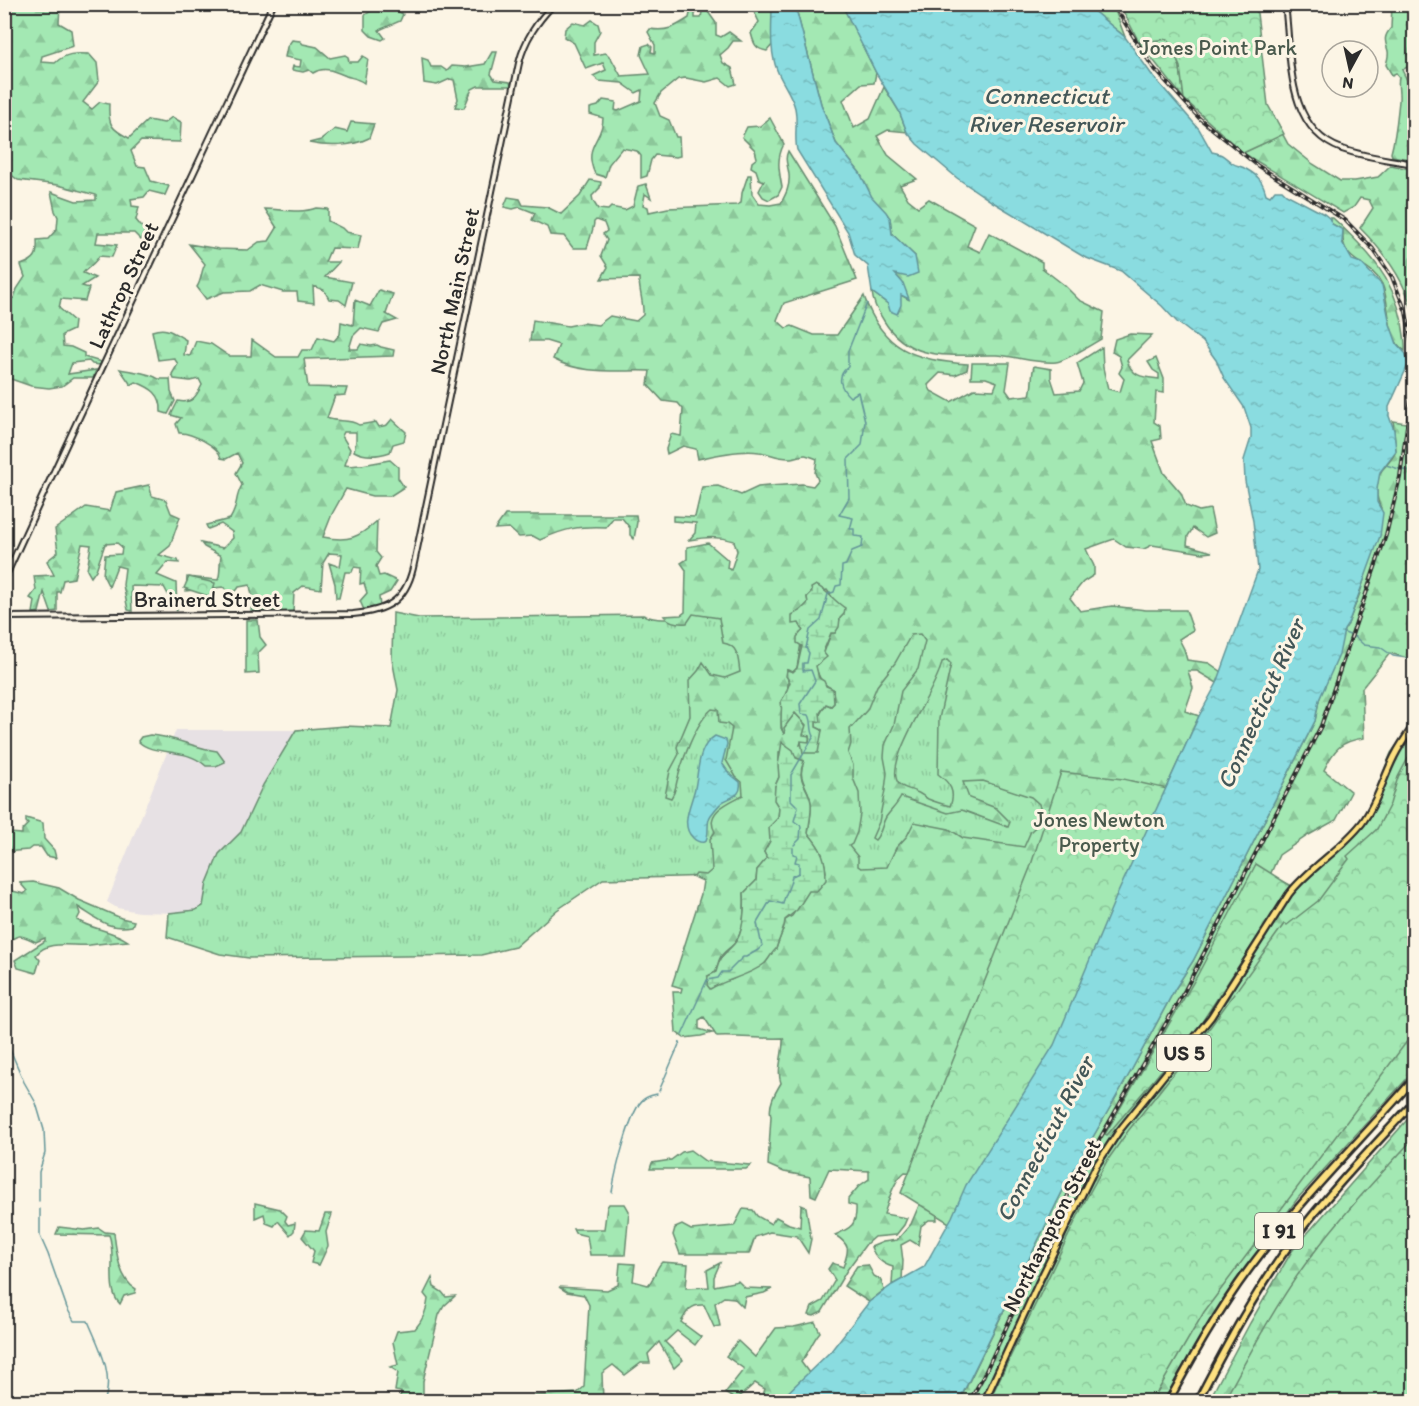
<svg xmlns="http://www.w3.org/2000/svg" width="1419" height="1406" font-family="Itim,sans-serif">
<style>
.built{fill:#e7e1e4}
.grass{fill:url(#grass-tufts);stroke:#678a6f;stroke-width:1.5}
.forest{fill:url(#forest-firs);stroke:#678a6f;stroke-width:1.5;fill-rule:evenodd}
.wetland{fill:url(#wetland-marsh);stroke:#678a6f;stroke-width:1.5}
.park{fill:url(#park-crowns);stroke:#678a6f;stroke-width:1.5}
.water{fill:url(#water-ripples);stroke:#649598;stroke-width:1.5}
.lines{fill:none;stroke-linecap:round;stroke-linejoin:round}
.stream{stroke:#649598;stroke-width:1.5}
.minor-casing{stroke:#2b2b2b;stroke-width:8}
.major-casing{stroke:#2b2b2b;stroke-width:9}
.highway-casing{stroke:#2b2b2b;stroke-width:10}
.minor{stroke:#fcf5e5;stroke-width:4}
.major{stroke:#fde080;stroke-width:4.5}
.highway{stroke:#fde080;stroke-width:5}
.rail-casing{stroke:#2b2b2b;stroke-width:4}
.rail{stroke:#fcf5e5;stroke-width:1.5;stroke-dasharray:4.5;stroke-linecap:butt}
.labels{text-anchor:middle;stroke-width:6;stroke-linejoin:round;paint-order:stroke}
.shield{fill:#fcf5e5;stroke:#6a6863;stroke-width:1.5}
.shield-label{font-size:21px;font-weight:bold;fill:#2b2b2b}
.park-label{font-size:22px;fill:#495a4d;stroke:#fcf5e5}
.street-label{font-size:22px;fill:#2b2b2b;stroke:#fcf5e5}
.water-label{font-size:24px;font-style:italic;fill:#435758;stroke:#fcf5e5}
</style>
<defs>
<pattern id="grass-tufts" width="24" height="20" patternUnits="userSpaceOnUse" patternTransform="scale(1.5)"><rect width="24" height="20" fill="#a3e8b3"/><path d="M3 7l-1-3M5 7V3M7 7l1-3M15 17l-1-3M17 17v-4M19 17l1-3" fill="none" stroke="#8cc79a"/></pattern>
<pattern id="forest-firs" width="22" height="20" patternUnits="userSpaceOnUse" patternTransform="scale(1.5)"><rect width="22" height="20" fill="#a3e8b3"/><path d="M5 1l3.5 6h-7zM16 11l3.5 6h-7z" fill="#8cc79a"/></pattern>
<pattern id="wetland-marsh" width="20" height="14" patternUnits="userSpaceOnUse" patternTransform="scale(1.5)"><rect width="20" height="14" fill="#a3e8b3"/><path d="M1 5h8M5 5V1M11 12h8M15 12V8" fill="none" stroke="#8cc79a"/></pattern>
<pattern id="park-crowns" width="20" height="18" patternUnits="userSpaceOnUse" patternTransform="scale(1.5)"><rect width="20" height="18" fill="#a3e8b3"/><path d="M2 6a3 3 0 1 1 6 0M12 15a3 3 0 1 1 6 0" fill="none" stroke="#8cc79a"/></pattern>
<pattern id="water-ripples" width="26" height="14" patternUnits="userSpaceOnUse" patternTransform="scale(1.5)"><rect width="26" height="14" fill="#8adce0"/><path d="M2 4q2-2 4 0t4 0M15 11q2-2 4 0t4 0" fill="none" stroke="#77bdc0"/></pattern>
</defs>
<rect width="100%" height="100%" fill="#fcf5e5"/>
<filter id="ink" filterUnits="userSpaceOnUse"><feTurbulence type="fractalNoise" baseFrequency=".0167" numOctaves="2"/><feDisplacementMap in="SourceGraphic" scale="12" xChannelSelector="R" yChannelSelector="G"/><feConvolveMatrix kernelMatrix="1 2 1 2 8 2 1 2 1" color-interpolation-filters="sRGB"/></filter>
<g filter="url(#ink)">
<!-- built -->
<polygon class="built" points="176,730 296,730 263,785 241,832 219,854 207,883 203,906 196,910 177,913 139,912 117,908 107,902"/>
<!-- grass -->
<path class="grass" d="M393,613L419,618L643,615C660,622 675,619 692,613L939,624L1049,787L1027,853L883,877L714,876L603,879L557,910L515,947L481,955L249,958L220,954L167,937L169,913L196,910L203,906L207,883L219,854L241,832L263,785L296,730L345,726L391,728L398,690L392,659Z"/>
<!-- forest -->
<g class="forest">
<path d="M5,4L60,5L59,23L71,30L73,46L42,56L41,62L55,63C65,53 76,53 89,54L97,63L99,81L83,102L92,109L100,102L109,104C108,125 111,129 129,138L148,120L164,123L172,117L181,122L180,142L141,141L131,151L137,166L145,167L151,181L169,186L165,195L149,191L144,197L131,199L132,206L139,207L136,220L145,231L141,240L134,233H98L96,243L117,245L112,257L99,256C96,263 88,267 83,273L95,278L82,286L89,288L85,301L61,299L59,308L74,321L73,330L62,335L63,346L71,347L84,353V357L101,362L100,365L92,364L89,361L72,363L68,374L96,370L93,378H73L62,386L49,388L31,386L5,377V301L14,298L17,289L25,277L21,265C36,260 38,255 37,240L48,239L57,229L58,217L55,211L51,192L76,201L96,200V195L58,185L18,180L10,174L5,179Z"/>
<path d="M842,4L876,73L874,83L861,84L843,100L854,128L870,119L884,87L899,111L907,132L888,130L877,136L888,155L917,179L900,185L908,199L918,207L929,199L975,225L967,246L980,252L989,233L1042,262V268L1064,285L1079,300L1104,312L1101,339C1091,345 1065,361 1056,362C1039,364 1014,356 996,355C955,354 910,364 884,321C878,311 873,304 872,292L888,304L901,295L908,299L894,273L915,256L892,234L890,218L871,197L860,173L836,143L821,104L795,5Z"/>
<polygon points="389,5 396,5 397,11 403,14 400,21 379,30 385,38 382,40 371,36 365,30 365,15 371,11 389,11"/>
<path d="M703,5L716,23V35L721,37L729,32L741,41H733L728,48L720,55L723,63L732,68L736,84L730,86L720,78L706,82L686,78L678,79L661,93L655,103L660,116L669,120L676,137H679L680,156L676,157L655,155L651,160L647,176L641,178V156L637,151L622,148L609,164L605,177L595,174C582,145 603,141 603,118L590,114V108L598,106L603,100L616,102L615,110L618,111L641,101L642,90L636,93L622,83L599,81L593,76L606,70L603,63L586,69L574,43L564,37L565,29L573,22L585,25L592,20L598,24L600,31L594,42V55L606,53L611,58L621,76L650,74L641,55L643,46L649,44L652,47L651,52L655,53V45L648,32L650,29C667,32 675,27 689,18L691,9L695,10V18H701Z"/>
<path d="M751,5H773V44L767,51C755,49 754,44 751,33L759,22Z"/>
<path d="M1392,5H1414V66H1409L1402,70C1407,81 1415,90 1409,102L1414,109V160L1392,156L1391,153C1396,135 1397,119 1399,101C1400,92 1397,86 1399,77L1396,73L1392,75L1386,65C1387,61 1389,55 1388,51C1385,41 1383,37 1391,28Z"/>
<path d="M1214,30L1276,122L1288,144L1313,164L1340,181H1355L1378,177L1391,165L1414,170V319C1408,283 1385,253 1360,228L1373,208L1369,200L1360,198L1354,207L1343,213L1243,153L1184,99L1180,67L1168,39L1139,42Z"/>
<path d="M292,40L300,41L303,44L317,47L330,58L345,55L348,57L349,62H358L363,56L368,59L364,83C357,78 352,78 346,76C334,71 324,66 313,73L309,70L303,72L292,70L293,66L300,67L301,60L285,57L287,47Z"/>
<polygon points="492,52 497,52 491,74 495,80 510,82 511,86 478,86 472,89 464,108 455,107 458,99 454,80 450,79 437,85 424,83 422,58 428,60 431,67 441,67 447,71 452,66 466,67 485,64"/>
<path d="M770,118L784,144C776,159 779,171 782,187L778,195L769,200L763,197L759,191L764,181L759,179L756,170L751,167L752,162L757,158L755,150L742,137L747,127L760,126Z"/>
<path d="M351,122L374,124L369,138C351,147 328,147 309,143L321,140L335,129L347,132Z"/>
<path d="M788,151L835,226L857,280L784,303L777,320L786,328L792,326L814,335H837L864,296C883,351 915,360 968,364L967,370L955,375L940,373L928,385L931,391L951,402L974,389L994,390L997,382L986,378H971L972,363H1010L1006,390L1011,397L1030,395C1033,385 1031,376 1034,366L1051,369V378L1056,393L1079,391L1083,383L1077,363L1102,347L1103,368L1108,389L1120,392L1124,379L1119,373L1122,367L1119,356L1112,352L1115,339L1130,334L1152,335L1127,360C1132,377 1143,377 1159,379V374L1153,370L1148,362L1156,358L1164,379V393L1156,392L1154,422L1160,426L1161,439L1152,441L1164,473L1181,493L1186,506L1199,511L1210,509L1215,533L1206,537L1193,528L1188,536L1187,545L1212,552L1203,553L1152,545L1144,549L1126,547L1114,539L1086,549L1094,566V575L1083,582L1070,598L1080,611L1112,606L1146,610H1186L1193,630L1179,639L1184,649L1187,660L1209,663L1222,672L1217,683L1197,671H1188L1193,688L1185,711L1199,716L1119,891L928,1174L905,1172C893,1181 889,1200 884,1214L907,1218L904,1225L896,1235L874,1237L866,1244L847,1270L822,1312L814,1316L809,1315L812,1307L823,1301L835,1280L828,1269L832,1263L843,1267C849,1250 851,1245 835,1235C851,1228 857,1225 856,1206L848,1204V1199L859,1186L869,1179V1171L829,1169L816,1197L811,1195L810,1177L784,1172L768,1165L771,1116C768,1105 775,1093 781,1083C776,1069 784,1053 783,1038C761,1039 739,1036 717,1037L704,1017L699,1020V1029L712,1033L701,1036L684,1038L676,1032L673,992H681L682,988L672,985L701,894L703,881L694,877L696,874L706,875L712,870L710,839L715,832C704,812 728,803 743,795L742,782L736,777L726,760L732,728L727,724L719,723L718,710L712,709C696,722 682,761 677,781C675,789 676,791 671,798L665,796L670,771L679,754L677,747L690,716L689,681L698,671L703,662L712,675L725,678L740,672C738,660 739,645 723,643L719,618L693,614L687,623C678,624 670,623 664,616L681,615L685,612L686,570L681,563L687,559V547L708,543L728,560L727,568L731,570L737,551L734,541C718,536 706,537 689,540L695,533L696,523L673,521V516L695,517L702,487L718,486L741,495L758,487L768,486L802,484L813,486L818,480L815,473L817,459C800,452 807,456 791,458C779,459 769,453 759,452C741,449 715,455 698,459L696,449L683,446L667,454L666,449L671,434L681,436L683,409L678,403L663,401L648,385L650,371C617,370 582,375 553,359L559,345L546,341H530L533,320L568,326L583,323L598,325L610,316L636,321L643,315C644,304 639,291 639,278L601,279L608,267L601,256L607,240L603,234L607,231L604,223L596,220L594,222C594,228 589,241 587,248H573L564,236L550,235L547,227L532,220L535,213L520,207L513,209L504,207L508,197L520,199L523,205L547,207L561,214L580,196L590,180L601,182L600,188L592,196L593,201L598,209L608,210L611,207L625,210L633,206L638,186L646,184L651,198L645,194L643,205L648,207L649,212L668,208L737,205L741,203L742,193L748,175H751L752,194L759,204L770,205L781,203C786,194 790,186 789,175C788,165 784,160 788,151ZM827,590L844,614L840,618L838,627L835,633H831L821,661L815,666C819,677 821,684 833,689L834,703L831,706L826,704L816,721V727L822,730L819,740L800,745L801,742H809C811,730 803,721 795,713L783,728L785,733H784L781,728C783,710 791,688 787,670L793,672L797,668L803,630L799,623L801,610L808,603L807,597L812,592ZM920,634L925,641L918,669L901,691L894,725L885,745L884,757L887,773L885,790L879,822L872,838L875,840C883,831 881,825 886,817C891,810 897,805 901,797L948,813L962,810L1008,827L1010,822L996,808L969,798L963,782L983,781L1031,797L1039,804L1043,820L1031,831L1024,847L963,838L949,829L914,822L907,836L896,848L887,867L861,868L858,866V857L849,846L852,844L857,832L860,814L859,793L853,778V765L848,753L851,744L850,729L867,710L877,686L895,663L911,635ZM947,660L951,664L939,719L938,774C950,783 956,792 950,806C942,804 935,802 928,799C924,797 920,793 916,792C911,789 904,789 899,784C881,764 939,686 942,662ZM792,750L796,758L804,761C796,780 809,786 811,803C812,813 809,824 808,833C819,846 824,855 826,872L809,890L792,916L785,920C784,931 779,938 776,949L771,953L765,963L731,980L721,982L708,976L716,972C717,967 718,962 720,958C723,951 733,947 737,940C744,928 745,907 744,893L756,881L757,870L767,858L764,852L771,841L770,827L778,818L779,808L775,786L779,777V752Z"/>
<path d="M316,208L328,209V221L342,228L346,232L361,235L358,249L331,248L325,262H339L325,277L352,282L346,305L339,300L329,299L324,290L313,286L314,303L298,301L297,292H283L260,285L250,291L224,292L206,299L197,287C202,279 201,271 205,264L189,244L219,249L248,250L259,242L269,241L277,228L265,209C281,209 300,214 316,208Z"/>
<path d="M1329,218H1333C1366,249 1393,276 1402,322C1403,332 1406,341 1405,351C1385,339 1391,303 1382,284C1369,259 1340,265 1343,230L1332,224Z"/>
<path d="M379,290L393,294L386,314L397,320L383,324L379,332L361,328L353,336L349,349H358L361,344L371,346L377,345L381,347L394,350L393,356L304,359L308,387L347,388L345,395L335,396L327,418C337,423 349,418 359,425L376,422L379,427L387,425L392,419L406,432L404,441L393,444L390,452C378,456 365,457 354,451L356,441V432H344L342,436L350,449L345,465C356,468 377,462 390,460L398,467V478L404,487L390,496H372L346,489L332,514L323,537C349,542 358,538 377,521L376,552L381,558L376,566L379,576L384,575L397,581L390,592L379,597L380,607L364,610L360,601L367,593L364,583L360,584L361,568L354,567L352,572H345L339,598H336L335,584L329,563L340,567L342,554L329,553L323,563L321,589L303,586L294,593L293,612H251L252,596L250,585L239,587L237,590L231,593L223,587L186,591L187,577L218,580C221,572 219,565 221,556L204,547L201,543L223,548L233,538L232,532L221,524L208,529L206,525L230,519C239,505 234,499 242,485L236,473L242,463L237,453L226,459L221,458C219,446 190,432 179,433L176,424L181,418L171,415L178,401C192,404 196,397 202,385L199,379L190,381L174,379L172,374L178,364L174,358L158,360L152,331C168,326 173,333 186,340L184,355L190,356L196,341L211,344L229,356H251L252,340L276,357H298L302,350H312L318,337L334,341L340,334L341,322L353,325L355,300L370,306Z"/>
<path d="M120,369C133,372 149,372 159,379H170L171,392L175,401L168,414L161,412C162,394 151,388 136,382L131,385Z"/>
<path d="M1414,407V660L1390,653L1362,688L1364,738C1341,741 1334,749 1324,770L1351,792L1336,820L1307,836L1279,855L1270,875L1292,886L1333,852L1367,814L1391,753L1414,721V1071L1298,1198L1228,1293L1164,1401L959,1402L1067,1182L1131,1071L1175,989L1193,961L1315,721L1319,700L1344,630L1348,624L1360,593L1368,566L1381,508C1375,498 1376,479 1382,470C1387,464 1393,459 1396,451L1393,421L1412,424Z"/>
<polygon points="149,485 152,496 166,500 171,513 180,517 170,546 159,555 178,560 179,563 168,562 157,575 176,583 177,611 164,587 131,586 132,611 128,610 123,585 125,568 117,566 109,587 103,575 105,555 121,554 122,547 117,543 105,544 96,570 91,577 87,570 91,545 82,544 74,578 63,580 60,592 57,592 57,611 51,612 44,592 39,612 33,613 35,601 30,598 36,590 34,576 54,575 47,561 58,552 55,529 86,507 110,511 116,492"/>
<path d="M505,515H636L637,522L634,539L630,535V528L622,518H613L606,527C578,526 566,528 540,540L533,536L519,537L509,528L495,529Z"/>
<polygon points="246,620 258,620 260,637 266,645 258,653 259,673 246,674"/>
<path d="M150,735C173,736 194,748 217,751L225,762L216,766H206C185,746 153,757 138,741L141,737Z"/>
<polygon points="26,818 43,823 44,839 54,850 56,858 47,856 41,847 32,847 28,850 5,852 5,841 9,833 22,834 22,830 28,824 26,822"/>
<path d="M33,882L59,888L79,900L121,918L134,921L132,926C109,931 96,918 78,907L80,914L77,920C93,930 112,930 128,941C115,942 103,943 90,945C73,947 48,939 36,955L40,960L36,973L18,968L15,960L45,941V938L36,942C21,935 19,932 6,944L5,889L24,894L27,891L20,883Z"/>
<polygon points="1414,1112 1414,1401 1208,1402 1250,1323 1292,1251"/>
<polygon points="690,1150 705,1161 751,1165 746,1169 650,1169 652,1163 671,1160 682,1152"/>
<path d="M926,1189L936,1205L937,1220H929L921,1226L918,1245L910,1240L901,1245L903,1261L902,1280L892,1285L893,1267C882,1264 875,1258 871,1247L883,1242L897,1240L911,1224Z"/>
<polygon points="255,1203 280,1209 287,1216 285,1221 288,1225 295,1223 294,1231 290,1235 278,1221 274,1226 266,1223 264,1214 255,1218"/>
<polygon points="609,1204 625,1204 629,1211 625,1255 590,1255 587,1236 575,1233 573,1229 604,1229 607,1207"/>
<polygon points="801,1205 806,1207 811,1239 808,1253 797,1236 770,1232 755,1237 749,1254 680,1254 673,1235 675,1228 682,1225 691,1230 734,1226 743,1209 753,1210 757,1216 771,1224 776,1217 789,1224 800,1227"/>
<polygon points="325,1214 332,1214 326,1232 328,1246 319,1265 311,1263 314,1251 302,1237 306,1230 319,1231"/>
<path d="M59,1227L84,1230L99,1228L105,1232L114,1233C116,1250 119,1280 136,1289L135,1293L124,1296L120,1304C105,1290 117,1254 109,1235L56,1234Z"/>
<path d="M662,1262L688,1264L686,1288L709,1287L707,1270L720,1263L714,1277V1286L738,1281L745,1288L772,1289L764,1293L745,1297L743,1307L734,1298L724,1297L715,1303L720,1326L714,1327L704,1305C691,1304 687,1311 681,1322L701,1337L695,1345L677,1331L665,1342L683,1360L674,1368L659,1342L648,1354L650,1363H641L625,1375L613,1365L602,1373L603,1401H533V1396L577,1393L584,1387L589,1305L584,1295L567,1292L559,1287L607,1290L618,1285L620,1263L635,1264L633,1281L648,1285C655,1278 655,1269 662,1262Z"/>
<polygon points="868,1265 874,1276 881,1280 884,1290 869,1302 844,1286 857,1266"/>
<path d="M432,1278L434,1287L442,1292L446,1297L455,1296L444,1306L439,1315L423,1381V1401H399L401,1392L395,1391L398,1372L390,1367L398,1365L393,1342L397,1331L415,1329C422,1321 427,1310 428,1299L424,1294Z"/>
<path d="M815,1322L820,1332C812,1341 809,1353 801,1362L809,1373L779,1401H761L765,1389L755,1383L736,1400L725,1393L744,1369L726,1356L738,1341L755,1357L776,1328L794,1327Z"/>
</g>
<!-- wetland -->
<g class="wetland">
<polygon points="1168,39 1180,67 1184,99 1139,42"/>
<path d="M816,585C828,591 834,601 845,608L844,614L840,618L839,627L835,633H831L823,652L827,657L816,666L819,678L824,681L826,686L833,689L834,703L831,706L826,704L820,713L821,722L816,721V727L822,730L818,753H803L801,741L809,742L810,736L803,735L806,725L795,713L784,728L785,733L784,734C778,724 783,711 781,701L785,695L790,682L786,676L787,670L793,672L797,668L802,646L797,643V637L803,630L799,623L792,624V615L801,610L808,603L807,597L812,592L811,588Z"/>
<path d="M782,742L793,750L796,758L804,761C795,782 809,786 811,803C812,813 809,824 808,833C822,849 826,858 826,880L817,891H809L797,910L785,920C784,931 779,938 776,949C771,953 769,960 764,964C749,976 727,979 710,989L707,985L708,976L716,972C721,954 722,957 734,944C744,933 745,907 744,893L756,881L757,870L767,858L764,852L770,841L769,827L778,818L779,808L774,800L775,786L779,777L778,765Z"/>
</g>
<!-- park -->
<g class="park">
<polygon points="1086,5 1113,5 1125,37"/>
<polygon points="1120,5 1256,5 1268,105 1284,134 1243,153 1184,99 1180,67 1168,39 1139,42"/>
<polygon points="189,577 215,583 211,597 184,588"/>
<polygon points="1414,747 1414,1032 1204,1312 1152,1401 989,1401 1086,1199 1107,1161 1128,1131 1211,1026 1284,924 1287,925 1318,901 1349,859 1347,856 1377,829 1390,804 1398,777"/>
<polygon points="1061,772 1123,779 1185,793 1051,1074 954,1226 901,1193 935,1105 1030,868"/>
<polygon points="1256,864 1291,886 1200,1025 1107,1135 1105,1134 1197,976"/>
<path d="M1414,1138V1193L1411,1223L1414,1239V1401H1224C1250,1353 1276,1304 1309,1259C1341,1216 1378,1177 1414,1138Z"/>
</g>
<!-- water -->
<g class="water">
<path d="M772,5H795L821,104L836,143L860,173L872,197L886,212L890,218L892,234L915,256L918,273L908,277L895,274L903,283L909,299L901,295V305L897,314L890,311L888,304L872,292L868,266L855,255L848,232L797,150C794,136 798,123 795,108C792,95 782,83 777,70C769,50 772,25 772,5Z"/>
<path d="M842,5H1086L1125,37L1152,75L1199,129L1212,152C1224,154 1224,157 1232,163C1236,166 1242,166 1246,169C1259,176 1263,182 1266,194L1270,196L1275,190H1282L1286,194L1324,214L1329,218L1332,224L1343,230L1342,242L1352,260L1361,263L1382,285L1390,324L1397,344L1406,354L1408,365L1389,407V416L1394,430L1396,451L1380,472L1377,489V502L1383,513L1380,536L1348,624L1344,630L1339,655L1319,700L1315,721L1193,961L1175,989L1131,1071L1067,1182L959,1401H779L831,1351L869,1302L892,1285L924,1267L952,1217L966,1185L1054,1045L1116,897L1199,716L1217,683L1258,570L1253,521L1245,481L1244,460L1251,438V428L1244,407L1224,378L1216,360L1203,342L1177,322L1162,306L1121,271L1084,257L991,201L957,178L917,144L907,132L899,111L876,73Z"/>
<path d="M715,736L726,740L727,744L722,763L729,773L740,782C742,795 734,796 724,801C720,803 714,811 711,815C705,823 711,833 705,842C700,843 697,842 693,838C679,825 692,803 695,788C699,770 697,747 715,736Z"/>
</g>
<g class="lines">
<!-- stream -->
<g class="stream">
<polyline points="1386,465 1399,469"/>
<polyline points="1403,470 1412,471"/>
<polyline points="1342,632 1355,637 1364,645 1380,647 1393,656 1414,659"/>
<path d="M794,845L800,839L801,826L794,821L798,807L791,800V775L814,736C810,730 813,722 809,715L801,714L800,704L815,681L811,670L803,671V663H807L809,653L806,648L810,630L821,620L828,594L834,592L836,586L841,585L842,566L846,565L852,551L862,547L863,537L854,536V529H850L853,518L839,515L849,498L848,459L862,445L865,421L858,392L850,397C840,388 836,376 848,367V351L867,303"/>
<polyline points="4,1000 9,1028 9,1047 24,1082 36,1103 44,1130 45,1153 39,1172 39,1201"/>
<path d="M682,1035L707,980L718,978L722,972H728L743,957H746L758,950L762,946L757,923L770,901L783,904C785,893 790,888 792,876L799,873V863L795,862L797,855L793,854V848"/>
<polyline points="659,1091 680,1042"/>
<path d="M612,1192C615,1174 630,1108 644,1099C647,1096 653,1095 657,1094"/>
<path d="M40,1209V1236L48,1254L67,1308L74,1321H88C98,1345 115,1374 104,1402"/>
</g>
<!-- minor casing -->
<g class="minor-casing">
<g id="minor">
<path d="M1285,4C1292,55 1284,128 1342,149C1365,157 1391,160 1414,164"/>
<path d="M4,580C92,387 183,196 273,4"/>
<path d="M4,617L353,614C386,611 405,602 413,568L519,63C525,39 537,22 554,4"/>
</g>
</g>
<!-- major casing -->
<g class="major-casing">
<path id="major" d="M984,1402L1038,1284L1096,1166L1119,1131L1211,1017L1289,894C1310,867 1341,850 1362,823C1377,803 1383,779 1394,757C1400,745 1407,735 1414,725"/>
</g>
<!-- highway casing -->
<g class="highway-casing">
<g id="highway">
<path d="M1168,1402C1193,1356 1218,1311 1249,1269C1299,1201 1359,1142 1414,1079"/>
<path d="M1197,1402C1227,1344 1257,1288 1296,1236C1332,1189 1374,1146 1414,1102"/>
</g>
</g>
<!-- minor -->
<use href="#minor" class="minor"/>
<!-- major -->
<use href="#major" class="major"/>
<!-- highway -->
<use href="#highway" class="highway"/>
<!-- rail casing -->
<g class="rail-casing">
<polyline id="rail" points="969,1402 983,1377 1071,1189 1185,990 1321,726 1386,535 1400,477 1413,382 1412,343 1406,312 1392,277 1373,249 1345,220 1258,166 1199,118 1152,66 1113,4"/>
</g>
<!-- rail -->
<use href="#rail" class="rail"/>
</g>
</g>
<g class="labels">
<!-- shield labels -->
<g class="shield">
<rect x="1157" y="1035" width="54" height="36" rx="4.5"/>
<rect x="1255" y="1213" width="48" height="36" rx="4.5"/>
</g>
<g class="shield-label">
<text x="1184" y="1060">US 5</text>
<text x="1279" y="1238">I 91</text>
</g>
<!-- park labels -->
<g class="park-label">
<text x="1218" y="55">Jones Point Park</text>
<text x="1099" y="827">Jones Newton<tspan x="1099" dy="25">Property</tspan></text>
</g>
<!-- street labels -->
<g class="street-label">
<text transform="translate(123 285) rotate(-65)" y="8">Lathrop Street</text>
<text transform="translate(454 291) rotate(-78)" y="8">North Main Street</text>
<text x="207" y="607">Brainerd Street</text>
<text transform="translate(1051 1225) rotate(-63)" y="8">Northampton Street</text>
</g>
<!-- water labels -->
<g class="water-label">
<text x="1046" y="104">Connecticut<tspan x="1046" dy="28">River Reservoir</tspan></text>
<text transform="translate(1261 704) rotate(-66)" y="8">Connecticut River</text>
<text transform="translate(1045 1139) rotate(-62)" y="8">Connecticut River</text>
</g>
</g>
<!-- margin -->
<rect width="1419" height="1406" fill="none" stroke="#fcf5e5" stroke-width="24"/>
<rect x="12" y="12" width="1395" height="1382" fill="none" stroke="#2b2b2b" stroke-width="2" filter="url(#ink)"/>
<!-- north arrow -->
<g transform="translate(1350 69) rotate(188)"><circle r="28" fill="#fcf5e5" stroke="#a8a49b" stroke-width="1.5"/>
<path d="M0-4.5L10 22L0 15L-10 22Z" fill="#2b2b2b"/>
<text y="-9" font-size="16" font-weight="bold" text-anchor="middle" fill="#2b2b2b">N</text>
</g>
</svg>
